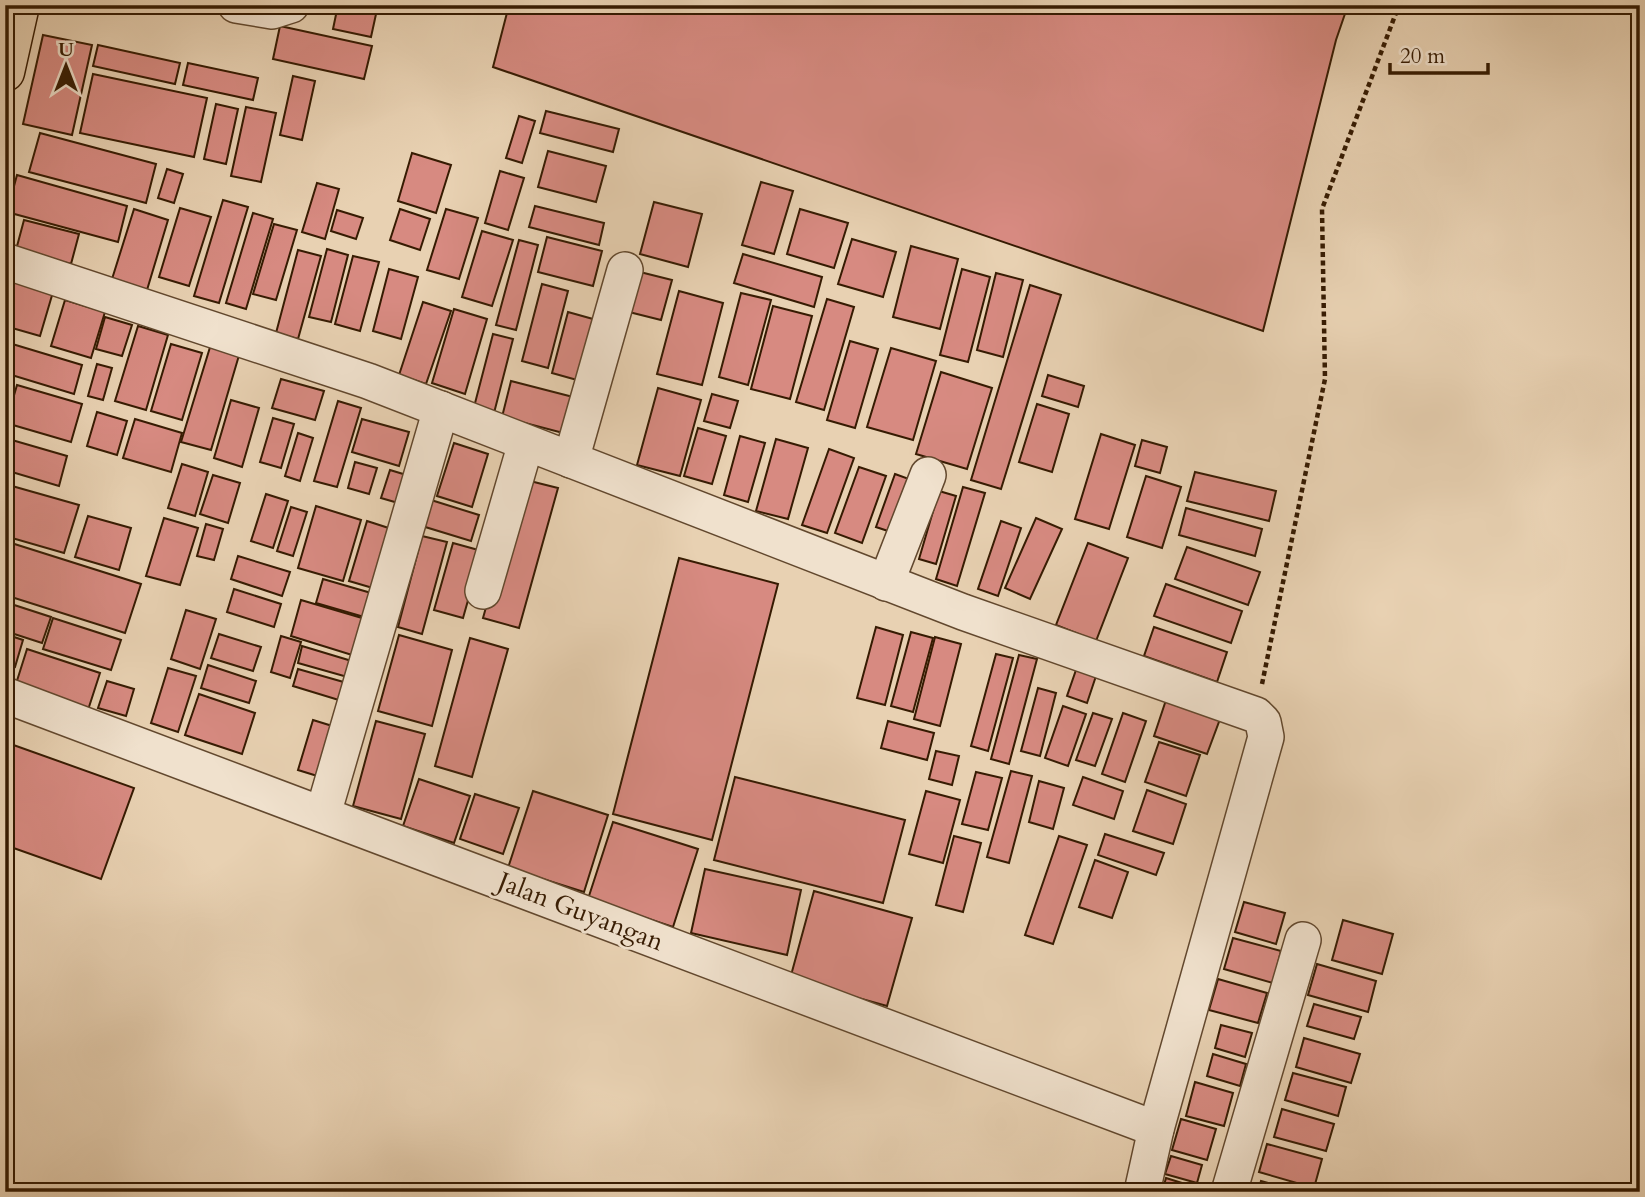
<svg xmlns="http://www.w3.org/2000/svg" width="1645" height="1197" font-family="Cardo,serif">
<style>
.building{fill:#d78a81;stroke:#361b02;stroke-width:2}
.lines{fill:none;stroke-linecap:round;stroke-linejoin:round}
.minor-casing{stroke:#62482e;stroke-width:38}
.highway-casing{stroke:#361b02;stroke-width:41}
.path{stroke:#361b02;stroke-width:4.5;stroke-dasharray:5 3.5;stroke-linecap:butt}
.minor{stroke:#f0e1cd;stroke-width:35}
.highway{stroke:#e8d1b2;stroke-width:38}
.labels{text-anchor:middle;stroke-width:6;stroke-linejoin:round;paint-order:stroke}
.street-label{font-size:26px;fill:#361b02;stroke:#f0e1cd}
</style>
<rect width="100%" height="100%" fill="#e8d1b2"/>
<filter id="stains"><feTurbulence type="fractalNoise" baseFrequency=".00286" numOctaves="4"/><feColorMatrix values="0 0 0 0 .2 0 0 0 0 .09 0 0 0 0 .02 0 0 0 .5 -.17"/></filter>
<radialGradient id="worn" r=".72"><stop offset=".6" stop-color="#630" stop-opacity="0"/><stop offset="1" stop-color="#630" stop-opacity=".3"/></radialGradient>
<!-- building -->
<g class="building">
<polygon points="338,5 378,5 371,37 333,29"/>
<polygon points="509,5 1348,5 1336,40 1263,331 493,67"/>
<polygon points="280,26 372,46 364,79 273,59"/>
<polygon points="43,35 92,45 72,135 23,124"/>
<polygon points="98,45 180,63 175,84 93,66"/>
<polygon points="188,63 258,78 253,100 183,85"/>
<polygon points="93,74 207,98 194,157 80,133"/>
<polygon points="293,76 315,81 302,140 280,135"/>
<polygon points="216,104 238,109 226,164 204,159"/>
<polygon points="246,107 276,113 261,182 231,176"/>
<polygon points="546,111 619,129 613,152 540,133"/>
<polygon points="519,116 535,121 522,163 506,158"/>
<polygon points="40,133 156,164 146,203 29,172"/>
<polygon points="548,151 606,166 596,202 538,187"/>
<polygon points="412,153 451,165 436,213 398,201"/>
<polygon points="167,169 183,174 174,203 158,198"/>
<polygon points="500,171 524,178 508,230 485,223"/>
<polygon points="17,175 127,206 118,242 7,212"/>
<polygon points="761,182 793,191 774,254 742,245"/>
<polygon points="317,183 339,189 325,239 302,232"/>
<polygon points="223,200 248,207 219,303 194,296"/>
<polygon points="654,202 702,214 688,267 640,254"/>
<polygon points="535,206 604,223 599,245 529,227"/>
<polygon points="180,208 211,217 189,286 159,277"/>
<polygon points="134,209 168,220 147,290 112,279"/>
<polygon points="400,209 430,219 420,250 390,240"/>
<polygon points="446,209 478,218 459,279 427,270"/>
<polygon points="800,209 848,223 834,268 787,254"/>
<polygon points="337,210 363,218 356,239 331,231"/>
<polygon points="253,213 273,219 246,309 226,303"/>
<polygon points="24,220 79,234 71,264 16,250"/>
<polygon points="274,224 297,230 276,300 253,294"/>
<polygon points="482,231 513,240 492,306 462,297"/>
<polygon points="547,237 602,251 593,286 538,272"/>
<polygon points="852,239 896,252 883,297 838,284"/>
<polygon points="519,240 538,245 516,330 496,325"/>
<polygon points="911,246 958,259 940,329 893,317"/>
<polygon points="327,249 348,255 331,322 309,317"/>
<polygon points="298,250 321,256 298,339 276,333"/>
<polygon points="743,254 822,277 814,307 734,283"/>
<polygon points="353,256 379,262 360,331 335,324"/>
<polygon points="389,269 418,277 401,339 373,331"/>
<polygon points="962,269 990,277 968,362 940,355"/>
<polygon points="632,270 672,280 661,320 621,310"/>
<polygon points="996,273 1023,280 1003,357 977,350"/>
<polygon points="5,279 53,292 40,336 5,326"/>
<polygon points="542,284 568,291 548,368 522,361"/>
<polygon points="1030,285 1061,295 1001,489 971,480"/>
<polygon points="679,291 723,303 702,385 657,374"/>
<polygon points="741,293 771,300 748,385 719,377"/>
<polygon points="827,299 854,307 824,410 796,402"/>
<polygon points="65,300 105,312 91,358 51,346"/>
<polygon points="423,302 451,311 426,384 399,375"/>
<polygon points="773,306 812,316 790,399 751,389"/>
<polygon points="454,309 487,319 465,394 432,383"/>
<polygon points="568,312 593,319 577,380 552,373"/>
<polygon points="105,317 132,325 122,356 96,349"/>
<polygon points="138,326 168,335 146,410 115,401"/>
<polygon points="493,334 513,339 494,413 474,407"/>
<polygon points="850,341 878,349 855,428 827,420"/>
<polygon points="9,343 82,365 74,394 5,373 5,355"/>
<polygon points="171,344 202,353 182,420 151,411"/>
<polygon points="211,344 240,352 211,450 181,442"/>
<polygon points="891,348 936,361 913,440 867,427"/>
<polygon points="97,364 112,368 103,400 88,396"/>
<polygon points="941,372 992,388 967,469 916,454"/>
<polygon points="1048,375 1084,386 1078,407 1042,396"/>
<polygon points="281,379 324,391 315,420 272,408"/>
<polygon points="511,381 577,398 567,434 502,417"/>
<polygon points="17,385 82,404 71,442 6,423"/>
<polygon points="658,388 701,400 680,476 637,465"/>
<polygon points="712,394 738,401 730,428 704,421"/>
<polygon points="231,400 259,408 242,467 214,458"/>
<polygon points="338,401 361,408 337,487 314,481"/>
<polygon points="1037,404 1069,414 1052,472 1019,462"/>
<polygon points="97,412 127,421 117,455 87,446"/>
<polygon points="273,418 294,424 281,468 260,462"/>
<polygon points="135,419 182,433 171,472 123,458"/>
<polygon points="362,419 409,432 399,466 352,452"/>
<polygon points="698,428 726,436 712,484 684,476"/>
<polygon points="298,433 313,438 300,481 285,476"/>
<polygon points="1101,434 1135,445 1109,529 1075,519"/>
<polygon points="740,436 765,443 748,502 724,495"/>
<polygon points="5,438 67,456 59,486 5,470"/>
<polygon points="776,439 808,448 788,519 756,511"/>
<polygon points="1142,440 1167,447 1160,473 1135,466"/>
<polygon points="454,443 488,454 472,507 437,496"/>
<polygon points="829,449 854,458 827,533 802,525"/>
<polygon points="355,462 377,468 369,494 348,488"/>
<polygon points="182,464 208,472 195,516 168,508"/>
<polygon points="859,467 886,476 862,543 835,533"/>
<polygon points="390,470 413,477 405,505 381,498"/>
<polygon points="1195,472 1276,491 1269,521 1187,501"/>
<polygon points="895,474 909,479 891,532 876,527"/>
<polygon points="213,475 240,483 228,523 200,514"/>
<polygon points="1146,476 1181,487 1162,548 1127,537"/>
<polygon points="522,479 558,488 519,628 483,618"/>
<polygon points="5,484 79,505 64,553 5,536"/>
<polygon points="963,487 985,493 957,586 936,579"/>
<polygon points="939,491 956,496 936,564 919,559"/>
<polygon points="266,494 288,501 273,548 251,541"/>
<polygon points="431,500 479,515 471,541 422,526"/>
<polygon points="316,506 361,520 343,581 298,568"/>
<polygon points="291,507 307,512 293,556 277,551"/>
<polygon points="1186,508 1262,529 1255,556 1179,535"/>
<polygon points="88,516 131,528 119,570 75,557"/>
<polygon points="164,518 198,528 180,585 146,576"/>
<polygon points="1036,518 1062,529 1030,599 1005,588"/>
<polygon points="367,521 401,532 383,591 349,581"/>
<polygon points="1001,521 1021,528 998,596 978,589"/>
<polygon points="206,524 223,529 214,560 197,556"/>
<polygon points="422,536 447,542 422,634 398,627"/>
<polygon points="5,541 141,584 125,633 5,595"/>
<polygon points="453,543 482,551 463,618 434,610"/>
<polygon points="1088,543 1128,558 1096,641 1056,625"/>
<polygon points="1187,547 1260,572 1248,605 1175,579"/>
<polygon points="238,556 290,572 282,596 231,579"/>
<polygon points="679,558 778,584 712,840 613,814"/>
<polygon points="323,579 378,595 371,619 316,603"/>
<polygon points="1166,584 1242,611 1231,643 1154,616"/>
<polygon points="234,589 281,604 274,627 227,612"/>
<polygon points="301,600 362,618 352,655 291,636"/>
<polygon points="5,602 51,617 42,643 5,631"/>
<polygon points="186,610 216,619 200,669 171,659"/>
<polygon points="53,618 121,640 111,670 43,649"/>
<polygon points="876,627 903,635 885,705 857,698"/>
<polygon points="1154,627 1227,652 1217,682 1144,656"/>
<polygon points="911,632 933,638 913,712 891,706"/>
<polygon points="5,634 23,640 15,667 5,664"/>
<polygon points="219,634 261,647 253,671 211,658"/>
<polygon points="399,635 452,650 432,726 378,711"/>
<polygon points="281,636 301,642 290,678 271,672"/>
<polygon points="935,637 961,644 940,726 914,719"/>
<polygon points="470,638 508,649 472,777 435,766"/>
<polygon points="302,646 355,662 351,678 298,663"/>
<polygon points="27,649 100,673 88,710 15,687"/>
<polygon points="996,654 1013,658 988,751 971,746"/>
<polygon points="1019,655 1037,659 1009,764 991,759"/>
<polygon points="208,665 256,681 249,703 201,688"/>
<polygon points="168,668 196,676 178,732 151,723"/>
<polygon points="298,669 347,683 342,701 293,686"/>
<polygon points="1076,670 1096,676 1087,703 1067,696"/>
<polygon points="107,681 134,689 126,716 98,708"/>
<polygon points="1038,688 1056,693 1040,756 1021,751"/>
<polygon points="199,694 255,713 242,754 185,735"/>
<polygon points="1166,700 1220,719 1207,754 1154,736"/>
<polygon points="1063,706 1086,714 1068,766 1045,758"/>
<polygon points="1093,713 1112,719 1095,766 1076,760"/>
<polygon points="1123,713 1146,721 1125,782 1102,774"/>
<polygon points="313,720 342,729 327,779 298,770"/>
<polygon points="376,721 425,734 401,819 353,806"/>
<polygon points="888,721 934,733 927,760 881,748"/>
<polygon points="5,742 134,788 101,879 5,845"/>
<polygon points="1159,742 1200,755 1186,796 1145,782"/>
<polygon points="936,751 959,756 952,785 929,779"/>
<polygon points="1011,771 1032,776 1009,863 987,857"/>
<polygon points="976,772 1002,778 988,830 962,824"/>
<polygon points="735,777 905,820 883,903 714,860"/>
<polygon points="1083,777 1123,791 1114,819 1073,805"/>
<polygon points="419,779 470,796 454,843 403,826"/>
<polygon points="1039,781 1064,788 1053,829 1029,822"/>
<polygon points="1147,790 1186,804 1173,844 1133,831"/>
<polygon points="533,791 608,815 584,892 508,868"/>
<polygon points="926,791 960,800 943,863 909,854"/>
<polygon points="475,794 519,808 503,854 460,839"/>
<polygon points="613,822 698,849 673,927 588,899"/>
<polygon points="1105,834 1164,853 1156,875 1098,855"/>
<polygon points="954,836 981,843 963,912 936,905"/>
<polygon points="1059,836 1087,845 1053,944 1025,935"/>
<polygon points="1095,860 1128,872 1112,918 1079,907"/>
<polygon points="705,869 801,890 787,955 691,933"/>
<polygon points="814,891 912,918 887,1006 790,979"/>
<polygon points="1244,902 1285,913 1276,944 1235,932"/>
<polygon points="1343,920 1393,934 1382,974 1332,960"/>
<polygon points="1233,938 1281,951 1273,983 1224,969"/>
<polygon points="1317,964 1376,981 1368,1012 1308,995"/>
<polygon points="1218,979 1267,993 1258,1023 1209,1010"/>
<polygon points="1314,1004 1361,1017 1354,1039 1307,1026"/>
<polygon points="1221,1025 1252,1033 1245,1057 1215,1048"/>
<polygon points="1304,1038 1360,1054 1351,1083 1296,1067"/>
<polygon points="1213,1054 1246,1064 1240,1086 1207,1076"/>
<polygon points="1293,1073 1346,1087 1338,1116 1285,1100"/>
<polygon points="1195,1082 1233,1093 1224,1126 1186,1116"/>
<polygon points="1282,1109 1334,1124 1326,1151 1274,1137"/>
<polygon points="1181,1119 1216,1129 1207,1160 1172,1150"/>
<polygon points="1267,1144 1322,1159 1314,1188 1259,1172"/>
<polygon points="1171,1156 1202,1165 1197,1183 1165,1174"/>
<polygon points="1166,1178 1201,1189 1200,1192 1162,1192"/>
<polygon points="1261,1181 1301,1192 1258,1192"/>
</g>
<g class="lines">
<!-- minor casing -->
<g class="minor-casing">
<g id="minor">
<polyline points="236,5 272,11 291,5"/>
<polyline points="5,261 368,381 963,612 1256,715 1263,722 1266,737 1156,1129 1142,1192"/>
<polyline points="571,460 625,270"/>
<polyline points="886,583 928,475"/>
<polyline points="483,591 526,443"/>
<polyline points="5,695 1156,1129"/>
<polyline points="323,814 441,409"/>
<polyline points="1229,1192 1303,940"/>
</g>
</g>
<!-- highway casing -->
<g class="highway-casing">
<polyline id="highway" points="5,72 20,5"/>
</g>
<!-- path -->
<polyline class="path" points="1262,684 1325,379 1322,209 1399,5"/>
<!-- minor -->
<use href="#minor" class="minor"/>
<!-- highway -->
<use href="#highway" class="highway"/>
</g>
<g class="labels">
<!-- street labels -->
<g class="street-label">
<text transform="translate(581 911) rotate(21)" y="9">Jalan Guyangan</text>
</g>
</g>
<!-- margin -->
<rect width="1645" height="1197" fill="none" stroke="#e8d1b2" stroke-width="28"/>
<rect x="7" y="7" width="1631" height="1183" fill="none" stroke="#361b02" stroke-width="3.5"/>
<rect x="14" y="14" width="1617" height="1169" fill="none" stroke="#361b02" stroke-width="2"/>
<!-- north arrow -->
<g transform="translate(66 66)" stroke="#f0e1cd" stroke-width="5" paint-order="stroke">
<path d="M0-5L12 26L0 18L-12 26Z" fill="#361b02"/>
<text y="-10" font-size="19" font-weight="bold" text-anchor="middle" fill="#361b02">U</text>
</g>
<!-- scale -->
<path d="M1390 63v10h98v-10" fill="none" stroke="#361b02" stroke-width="3.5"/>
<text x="1400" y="63" font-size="21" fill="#361b02" stroke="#f0e1cd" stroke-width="5" paint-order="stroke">20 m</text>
<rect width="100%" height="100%" filter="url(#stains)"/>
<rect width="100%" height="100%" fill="url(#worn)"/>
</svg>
